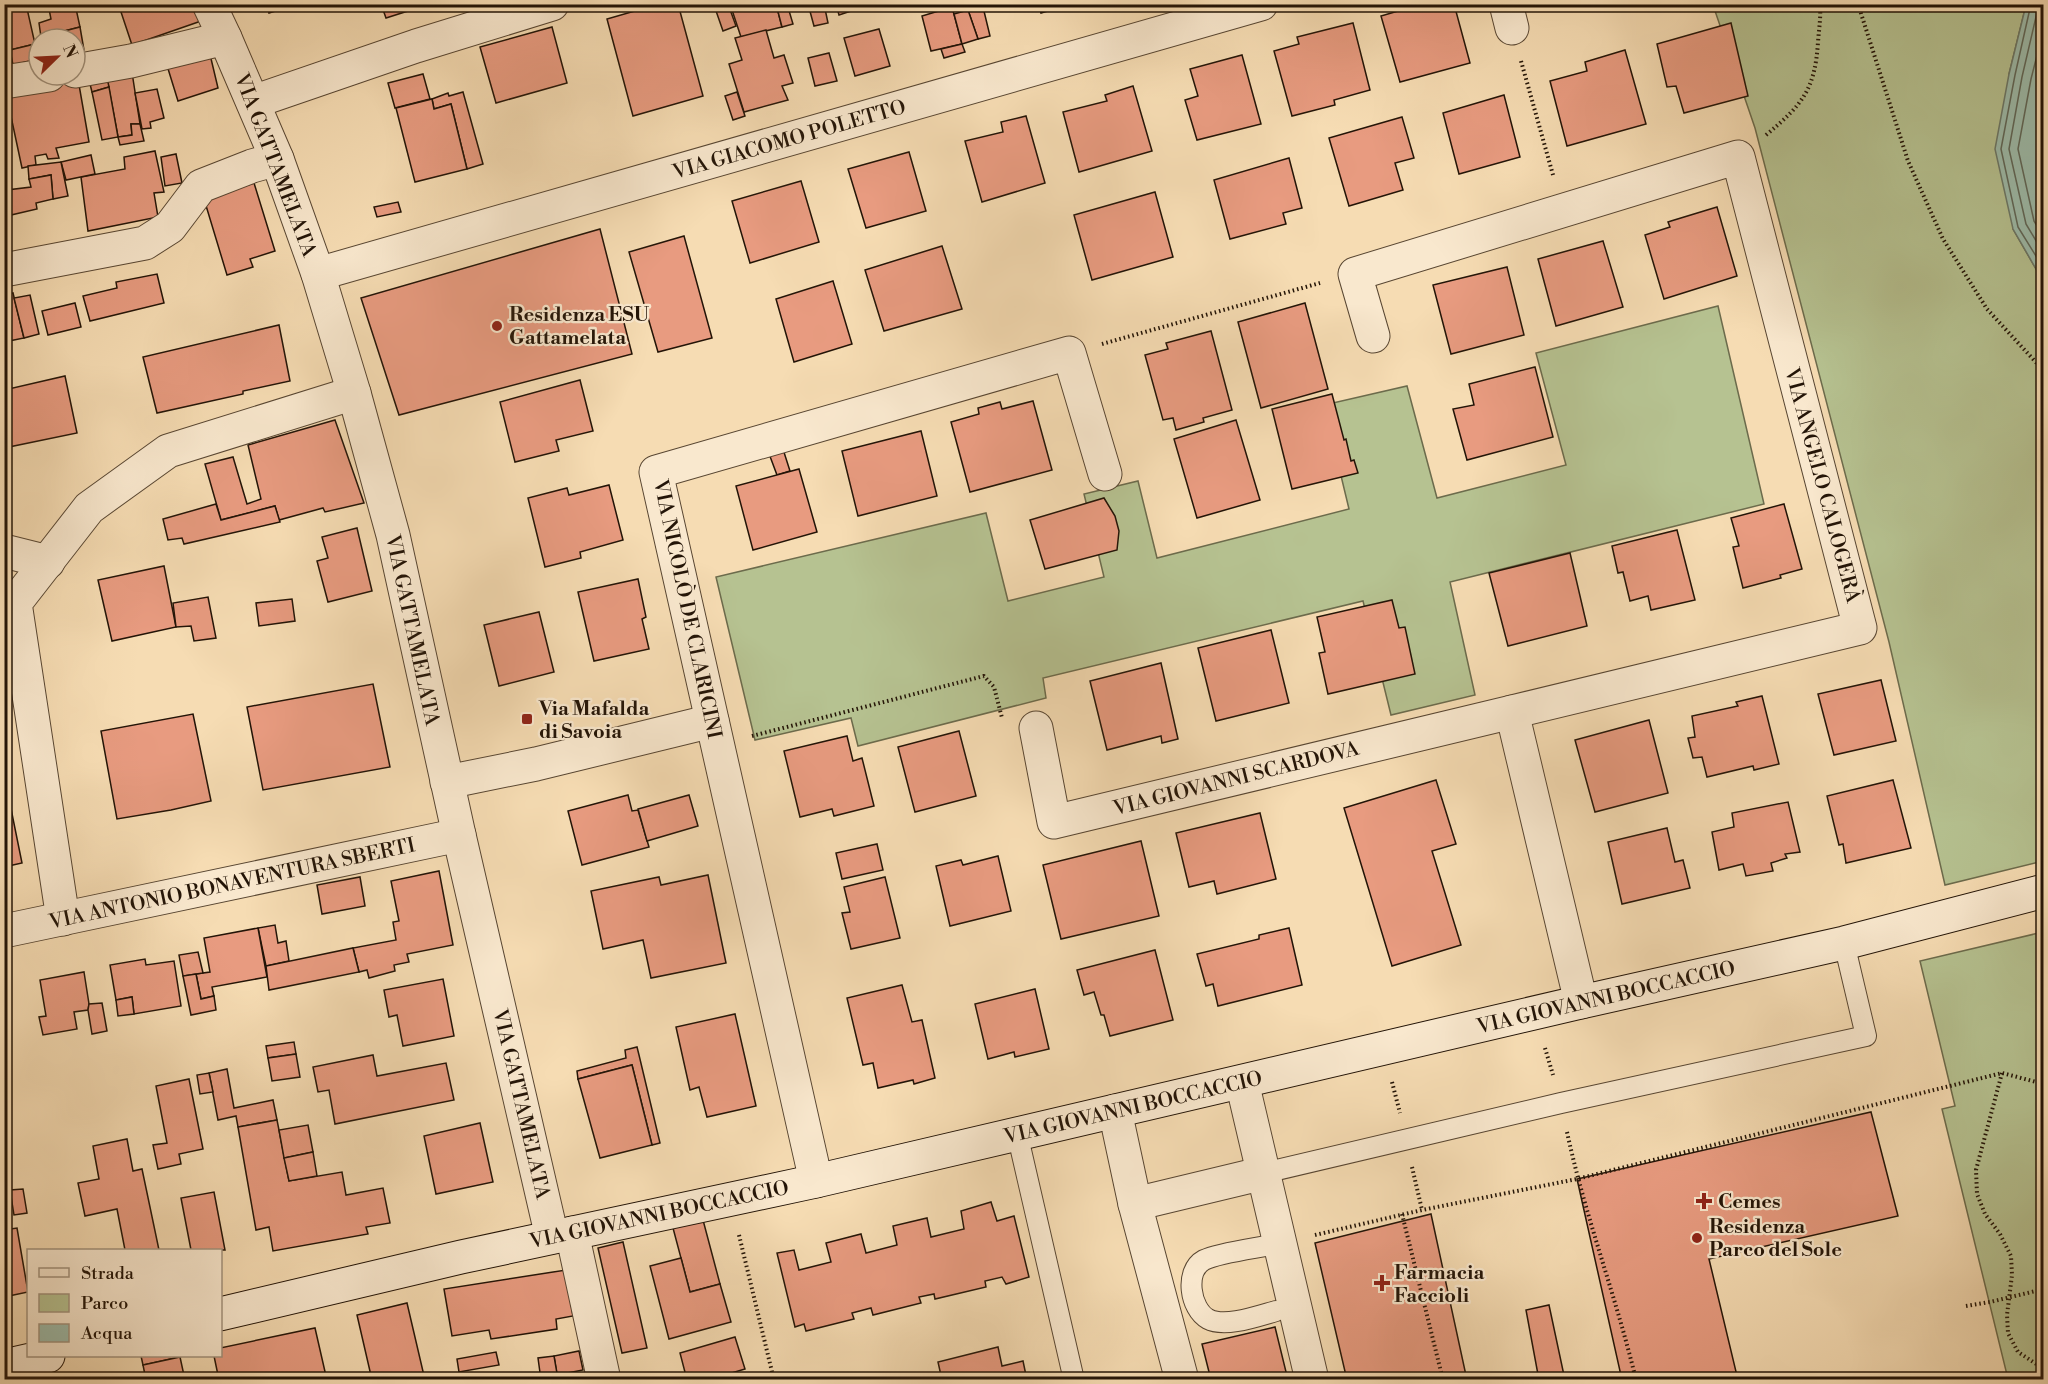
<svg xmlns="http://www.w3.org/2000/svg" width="2048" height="1384" font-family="'Libre Bodoni',serif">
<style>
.green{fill:#b6c291;stroke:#6c6b4c;stroke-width:1.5}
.water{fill:#9dbcab;stroke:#6c7969;stroke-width:1.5}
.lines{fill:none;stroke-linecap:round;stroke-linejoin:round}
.shore{stroke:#606859;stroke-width:1.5}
.building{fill:#e89b80;stroke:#231407;stroke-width:1.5}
.lane-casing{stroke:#584632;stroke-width:22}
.street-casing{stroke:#584632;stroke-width:35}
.secondary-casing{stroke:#231407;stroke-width:35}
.path{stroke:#231407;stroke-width:4;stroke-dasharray:1.5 3;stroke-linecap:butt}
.lane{stroke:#f9e8ce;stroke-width:20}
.street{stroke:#f9e8ce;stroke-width:33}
.secondary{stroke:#f9e8ce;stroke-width:33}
.poi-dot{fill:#8f2418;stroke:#f9e8ce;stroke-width:2}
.labels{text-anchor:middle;stroke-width:4.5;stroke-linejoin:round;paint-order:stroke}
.street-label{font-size:20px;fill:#231407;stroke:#f9e8ce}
.poi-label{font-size:20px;font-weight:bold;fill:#231407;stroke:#f9e8ce;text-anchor:start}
</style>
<rect width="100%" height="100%" fill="#f6dcb3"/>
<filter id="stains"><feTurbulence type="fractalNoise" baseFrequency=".00333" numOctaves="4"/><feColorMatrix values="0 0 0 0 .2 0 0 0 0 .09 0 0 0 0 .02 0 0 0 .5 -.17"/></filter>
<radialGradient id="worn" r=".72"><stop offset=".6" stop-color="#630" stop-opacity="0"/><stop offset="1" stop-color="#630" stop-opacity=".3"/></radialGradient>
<!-- green -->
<g class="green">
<polygon points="1713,5 2026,5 2009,74 2013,229 2043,281 2043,861 1945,885 1889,642 1755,128"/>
<polygon points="1718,306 1764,504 1450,582 1475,695 1391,715 1363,601 1043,678 1046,698 858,746 851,718 755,740 716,577 986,513 1008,601 1104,577 1084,494 1138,481 1157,558 1349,509 1324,405 1407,386 1437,498 1566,465 1536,353"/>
<polygon points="2043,932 2043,1379 2008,1379 1942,1109 1955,1106 1920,961"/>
</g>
<!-- water -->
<polygon class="water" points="2026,5 2043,5 2043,281 2013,229 1995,149 2009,74"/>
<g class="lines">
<!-- shore -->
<g class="shore">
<polyline points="2031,4 2015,75 2001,149 2018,227 2044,269"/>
<polyline points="2039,4 2022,77 2009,149 2026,224 2044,254"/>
<polyline points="2044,28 2031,79 2018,149 2034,221 2044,237"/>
</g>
</g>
<!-- building -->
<g class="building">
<polygon points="4,4 26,4 35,44 10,50 4,26"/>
<polygon points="48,4 75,4 80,27 41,37 39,23 51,19"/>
<polygon points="108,4 197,4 204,20 132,45 119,6 110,9"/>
<polygon points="267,4 295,4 295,5 269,13"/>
<polygon points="381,4 430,4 386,18"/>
<polygon points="659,4 678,4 703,96 633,116 607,19"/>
<polygon points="728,4 736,26 723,31 715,8"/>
<polygon points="730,4 776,4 782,27 741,37"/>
<polygon points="776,4 787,4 793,24 782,27"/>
<polygon points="808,4 824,4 828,23 814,26"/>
<polygon points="836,4 872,4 839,15"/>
<polygon points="1038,4 1071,4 1041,13"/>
<polygon points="1422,4 1454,4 1470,63 1400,82 1381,16"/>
<polygon points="952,7 962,44 931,51 922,16"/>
<polygon points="983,7 990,36 978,39 968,10"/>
<polygon points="968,10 978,39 962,44 954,14"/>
<polygon points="1353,23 1370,90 1334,100 1335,105 1292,116 1274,51 1299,44 1297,37"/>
<polygon points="1731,23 1748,96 1684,113 1676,86 1667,87 1657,44"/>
<polygon points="80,27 85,56 75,58 75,39 42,39 41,37"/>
<polygon points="552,27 567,83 496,103 480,47"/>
<polygon points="879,29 890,66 855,76 844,38"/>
<polygon points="766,30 774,58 784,55 793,83 782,86 788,100 744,112 729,64 742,60 735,38"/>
<polygon points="35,44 38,59 13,65 10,50"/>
<polygon points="962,44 965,52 944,58 941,49"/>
<polygon points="208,46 218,88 178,101 165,59"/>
<polygon points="1625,50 1646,124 1567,146 1550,81 1587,71 1585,62"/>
<polygon points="829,53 837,81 815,86 808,58"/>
<polygon points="1242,55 1261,124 1197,140 1185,100 1198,96 1190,69"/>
<polygon points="131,66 140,124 131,124 132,135 118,137 106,73"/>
<polygon points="106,73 109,87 92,92 88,76"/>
<polygon points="423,74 430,99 395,108 388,83"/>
<polygon points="78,79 89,142 56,148 59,158 48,159 46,154 35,156 36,165 22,168 6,93"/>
<polygon points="1133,86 1152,151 1079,172 1063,112 1107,101 1105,95"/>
<polygon points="109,87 118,137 102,140 92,92"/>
<polygon points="157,89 164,118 150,122 151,128 142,129 135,93"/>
<polygon points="463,92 483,164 467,169 451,104 434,109 432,99 448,93 449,96"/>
<polygon points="737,92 745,116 733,120 725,96"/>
<polygon points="1504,95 1520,157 1459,174 1443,113"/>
<polygon points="432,99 434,109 451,104 467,169 415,182 396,108"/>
<polygon points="1026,116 1045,183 982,202 965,141 1003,132 1001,122"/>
<polygon points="1402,117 1414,158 1395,163 1403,190 1349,206 1329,138"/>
<polygon points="131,124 140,124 144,141 120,145 118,137 132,135"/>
<polygon points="155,151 164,192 154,193 158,217 88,231 81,177 125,169 124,157"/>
<polygon points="909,152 926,211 866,228 848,169"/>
<polygon points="176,154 182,183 165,186 161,157"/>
<polygon points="91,155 95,174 66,180 61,162"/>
<polygon points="1289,158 1302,208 1283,213 1286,224 1230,239 1214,180"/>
<polygon points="61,162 68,196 53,199 51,175 29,179 28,166"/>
<polygon points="51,175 53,199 36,203 37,209 11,215 7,190 31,187 29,179"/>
<polygon points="801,181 819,242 750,263 732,201"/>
<polygon points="254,183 275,251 250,259 253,267 227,275 204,199"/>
<polygon points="1155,192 1173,257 1092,280 1074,215"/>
<polygon points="398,202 401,212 377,217 374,207"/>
<polygon points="1717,207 1737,276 1664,299 1645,235 1670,227 1668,222 1671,221"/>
<polygon points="600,229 632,354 399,415 361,298"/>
<polygon points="684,236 712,338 658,352 629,252"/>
<polygon points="1603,241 1623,307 1556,326 1538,259"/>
<polygon points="942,246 962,309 884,331 865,270"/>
<polygon points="1507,267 1524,335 1451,354 1433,285"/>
<polygon points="157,274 164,303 90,321 83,296 117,288 116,282"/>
<polygon points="833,281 852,344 794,362 776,299"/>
<polygon points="13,293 24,338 4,342 4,295"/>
<polygon points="30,295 39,334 24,338 14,298"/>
<polygon points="75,303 81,327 48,335 42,311"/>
<polygon points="1305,303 1328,389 1261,408 1238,322"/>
<polygon points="279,325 290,381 243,391 243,394 157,413 143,357"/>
<polygon points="1211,331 1232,410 1203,418 1204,422 1176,430 1173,418 1163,420 1145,355 1168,349 1166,343"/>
<polygon points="1535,367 1553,437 1467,460 1453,409 1474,405 1469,384"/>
<polygon points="65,376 77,433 4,448 4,390"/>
<polygon points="580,380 593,431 556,440 559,451 515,462 500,402"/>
<polygon points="1332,394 1344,440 1346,439 1351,461 1354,460 1358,473 1292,489 1272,409"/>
<polygon points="1033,401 1052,470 970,492 951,422 979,414 978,408 1000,402 1002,409"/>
<polygon points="335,420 364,503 325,512 323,508 279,520 275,506 221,520 205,464 233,457 247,504 261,499 248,445"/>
<polygon points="1236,420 1260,500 1197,518 1174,439"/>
<polygon points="921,431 937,496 858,516 842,451"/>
<polygon points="782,446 790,471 777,475 768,451"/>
<polygon points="799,469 817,532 753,550 736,486"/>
<polygon points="609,485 623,540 580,552 581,558 545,567 528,498 567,488 569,495"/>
<polygon points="1104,498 1115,516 1119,531 1117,550 1045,569 1030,520"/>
<polygon points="216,504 221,520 275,506 280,522 184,544 182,538 168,540 163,519"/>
<polygon points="1784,504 1802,569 1780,575 1781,578 1743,588 1733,547 1739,546 1731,518"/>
<polygon points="357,528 372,591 328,602 317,561 328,558 322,537"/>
<polygon points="1677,530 1695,600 1651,610 1648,596 1630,601 1623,572 1618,573 1612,546"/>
<polygon points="1570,553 1587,626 1508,646 1489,573"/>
<polygon points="164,566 176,627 112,641 98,580"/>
<polygon points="638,579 646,617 642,619 649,649 594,661 578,592"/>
<polygon points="208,597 216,638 194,641 191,626 176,627 173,603"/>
<polygon points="292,599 295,621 259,626 256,603"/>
<polygon points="1392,600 1399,628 1405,627 1415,674 1328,694 1319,653 1325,652 1317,617"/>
<polygon points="539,612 554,672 499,686 484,625"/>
<polygon points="1271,630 1289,703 1216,721 1198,648"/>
<polygon points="1161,663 1178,739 1162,743 1161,736 1107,750 1090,681"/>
<polygon points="1881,680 1896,741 1834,755 1818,694"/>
<polygon points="373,684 390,767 263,790 247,707"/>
<polygon points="1762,696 1779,764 1754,770 1753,766 1707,777 1702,757 1693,758 1688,738 1695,737 1692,716 1738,706 1736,702"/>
<polygon points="193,714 211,801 171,810 117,819 101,731"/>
<polygon points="1649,720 1668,793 1595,812 1575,740"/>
<polygon points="959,731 976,796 915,812 898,747"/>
<polygon points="847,736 853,761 862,758 874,806 834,816 832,809 800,817 784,751"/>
<polygon points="1436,780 1456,844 1432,851 1461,945 1392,966 1344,808"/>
<polygon points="1893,780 1911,848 1846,863 1843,844 1839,845 1827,796"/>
<polygon points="4,789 7,789 22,863 4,867"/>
<polygon points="628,795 632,811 638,810 649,847 582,865 568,811"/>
<polygon points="689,795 698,826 647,841 638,809"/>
<polygon points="1788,802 1800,852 1785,854 1787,858 1771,863 1773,871 1746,876 1743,864 1719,870 1712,832 1734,827 1732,813"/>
<polygon points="1260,813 1276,879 1217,894 1214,881 1189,887 1176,833"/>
<polygon points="1667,828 1675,862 1683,860 1690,888 1622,904 1608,842"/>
<polygon points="1141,841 1159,916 1061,939 1043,865"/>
<polygon points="877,844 883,870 842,879 836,853"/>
<polygon points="998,856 1011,911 950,926 936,866 961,860 963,865"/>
<polygon points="439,871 453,945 407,954 409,962 394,965 395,971 369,978 367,970 359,972 353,948 396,940 393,922 399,921 391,881"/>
<polygon points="708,875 726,963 651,978 643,940 603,949 591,891 659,877 661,885"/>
<polygon points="360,877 365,906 322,914 317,885"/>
<polygon points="885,877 900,938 851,949 842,913 850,912 844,887"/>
<polygon points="275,925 278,943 286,941 289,961 266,966 258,928"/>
<polygon points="258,928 267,977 212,987 214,996 201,999 196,974 210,972 204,938"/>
<polygon points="1289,928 1302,985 1218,1006 1213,984 1206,986 1197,954 1259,939 1259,935"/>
<polygon points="353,948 359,972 269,990 266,966"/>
<polygon points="1155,950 1173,1020 1110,1036 1104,1015 1101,1015 1094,992 1084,995 1077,970"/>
<polygon points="198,952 203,973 183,976 179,955"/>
<polygon points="145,959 146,965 174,961 181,1006 134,1014 132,997 116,1000 110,965"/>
<polygon points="84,972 89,1004 88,1010 74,1012 77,1029 43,1035 39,1017 46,1016 40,980"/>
<polygon points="196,974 201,999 214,996 216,1010 191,1015 183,976"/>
<polygon points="443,979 454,1036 403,1046 397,1015 389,1017 384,990"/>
<polygon points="902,985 912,1022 922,1020 935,1078 914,1084 913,1080 878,1088 873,1063 863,1065 847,998"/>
<polygon points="1035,989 1049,1049 1015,1057 1014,1052 988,1059 975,1004"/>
<polygon points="132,997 134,1014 118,1016 116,1000"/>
<polygon points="102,1003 107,1031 92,1034 88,1010 89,1004"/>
<polygon points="735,1014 756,1106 707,1117 699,1087 690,1090 676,1027"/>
<polygon points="294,1042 296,1054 268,1058 266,1046"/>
<polygon points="637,1047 639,1055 660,1143 652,1145 632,1065 578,1079 577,1071 626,1058 625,1050"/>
<polygon points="296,1054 300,1077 272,1081 268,1058"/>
<polygon points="373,1055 377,1076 446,1063 454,1100 335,1124 329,1090 318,1092 313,1067"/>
<polygon points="632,1065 652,1145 600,1158 578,1079"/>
<polygon points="227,1069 234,1108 273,1100 277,1120 238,1127 236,1116 218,1120 209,1073"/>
<polygon points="209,1073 213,1092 200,1094 197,1075"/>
<polygon points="189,1079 203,1149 179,1154 181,1164 158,1169 153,1145 167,1143 156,1086"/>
<polygon points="1871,1112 1898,1216 1709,1259 1738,1380 1622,1380 1577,1179"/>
<polygon points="277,1120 289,1181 342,1172 346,1195 383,1188 390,1223 366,1227 368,1234 273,1251 269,1227 256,1230 238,1127"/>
<polygon points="480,1123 493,1182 436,1194 424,1136"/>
<polygon points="308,1125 313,1152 284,1158 279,1130"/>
<polygon points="127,1139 133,1171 142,1169 159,1250 125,1250 117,1209 85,1216 78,1183 99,1179 93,1146"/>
<polygon points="313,1152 317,1176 289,1181 284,1158"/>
<polygon points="23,1189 27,1213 14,1215 10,1190"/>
<polygon points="214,1192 225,1250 191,1250 181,1198"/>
<polygon points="991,1202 997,1221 1014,1216 1029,1277 1006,1284 1002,1277 985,1281 986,1287 935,1299 934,1294 919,1297 921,1303 873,1315 871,1308 852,1313 854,1319 806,1331 804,1324 795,1327 777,1253 794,1250 799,1270 831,1262 826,1243 861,1234 866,1253 897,1245 893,1226 927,1218 931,1237 964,1229 961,1211"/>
<polygon points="1431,1214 1467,1380 1347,1380 1315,1243"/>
<polygon points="703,1220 720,1284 690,1292 673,1228"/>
<polygon points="17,1228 28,1292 4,1297 4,1230"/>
<polygon points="623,1242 647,1348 622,1353 598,1248"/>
<polygon points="681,1258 690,1292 720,1284 731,1322 669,1339 650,1266"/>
<polygon points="566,1270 573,1316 556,1319 557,1329 491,1339 489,1330 452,1336 444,1289"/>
<polygon points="407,1303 425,1380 372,1380 357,1315"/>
<polygon points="1549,1305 1565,1380 1539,1380 1526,1310"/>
<polygon points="1275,1327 1288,1380 1211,1380 1202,1344"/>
<polygon points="315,1328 326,1376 308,1380 219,1380 214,1356 220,1356 220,1348"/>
<polygon points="735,1337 745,1369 728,1374 729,1380 687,1380 680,1353"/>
<polygon points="998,1347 1002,1366 1023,1361 1027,1380 942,1380 938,1362"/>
<polygon points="579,1351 583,1370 557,1375 554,1356"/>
<polygon points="496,1352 499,1365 459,1372 457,1359"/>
<polygon points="141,1356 179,1356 180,1357 143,1365"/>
<polygon points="554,1356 558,1379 541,1380 538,1358"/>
<polygon points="180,1357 185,1380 146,1380 143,1365"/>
</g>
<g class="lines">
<!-- lane casing -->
<g class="lane-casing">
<g id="lane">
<polyline points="1017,1133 1074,1380"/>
<polyline points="1264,1173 1561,1103 1866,1036 1844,943"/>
<path d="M1276,1311C1258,1316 1225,1328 1208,1319C1190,1309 1184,1271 1204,1260C1221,1252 1260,1248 1281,1243"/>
</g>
</g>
<!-- street casing -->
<g class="street-casing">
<g id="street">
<polyline points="209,4 225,38 277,159 318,274 354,393 393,535 459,835 552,1237"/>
<polyline points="1506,4 1512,28"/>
<polyline points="75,71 131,61 225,38"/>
<polyline points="4,82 49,75"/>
<polyline points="253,102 416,46 552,4"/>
<polyline points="4,270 145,243 170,227 201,186 252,166 277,159"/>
<polyline points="318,274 1261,4"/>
<polyline points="1373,336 1355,274 1738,157 1860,628 1512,712 1581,1002"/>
<polyline points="4,551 48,562"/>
<polyline points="1036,728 1054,822 1512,712"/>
<polyline points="447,782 536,764 712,721"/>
<polyline points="63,919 15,603 89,508 168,451 354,393"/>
<polyline points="4,931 459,835"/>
<polyline points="1242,1082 1312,1380"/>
<polyline points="1115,1111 1135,1204 1182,1380"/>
<polyline points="816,1181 656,472 1069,353 1105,474"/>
<polyline points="1135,1204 1264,1173"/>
<polyline points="572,1233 604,1380"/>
</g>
</g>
<!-- secondary casing -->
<g class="secondary-casing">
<g id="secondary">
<polyline points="220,1314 461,1257 816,1181 1581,1002 1844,943 2044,891"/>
<polyline points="4,1366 48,1356"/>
</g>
</g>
<!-- path -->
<g class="path">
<polyline points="1858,4 1908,161 1943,239 1987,309 2044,371"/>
<polyline points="1521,61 1553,175"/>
<path d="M1766,135C1802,105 1815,90 1818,42C1819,29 1821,17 1820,4"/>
<polyline points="1102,344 1320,283"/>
<polyline points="752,736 984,676 994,687 1002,718"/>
<polyline points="1545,1048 1553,1075"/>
<polyline points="2002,1073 1976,1170 1977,1194 1985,1214 2000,1234 2011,1256 2012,1275 2007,1315 2008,1333 2018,1352 2044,1369"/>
<polyline points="1392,1082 1400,1113"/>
<path d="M1567,1132C1585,1216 1616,1296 1636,1380"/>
<polyline points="1412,1167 1422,1210"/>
<polyline points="1402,1214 1443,1380"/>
<polyline points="739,1235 774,1380"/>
<polyline points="1315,1235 1422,1210 1577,1179 2002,1073 2044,1084"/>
<polyline points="1966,1306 1990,1302 2044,1289"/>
</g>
<!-- lane -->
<use href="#lane" class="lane"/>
<!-- street -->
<use href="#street" class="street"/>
<!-- secondary -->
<use href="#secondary" class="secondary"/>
</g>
<!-- markers -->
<g class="poi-dot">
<circle cx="497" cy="326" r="6"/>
<rect x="521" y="713" width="12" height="12" rx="3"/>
<path d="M1701 1192h6v6h6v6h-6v6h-6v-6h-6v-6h6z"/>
<circle cx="1697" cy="1238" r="6"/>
<path d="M1379 1274h6v6h6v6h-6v6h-6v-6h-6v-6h6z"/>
</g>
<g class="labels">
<!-- street labels -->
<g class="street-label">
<text transform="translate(789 139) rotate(-16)" y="7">VIA GIACOMO POLETTO</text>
<text transform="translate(276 165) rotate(69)" y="7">VIA GATTAMELATA</text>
<text transform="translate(1823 485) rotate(75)" y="7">VIA ANGELO CALOGERÀ</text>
<text transform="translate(688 609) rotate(78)" y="7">VIA NICOLÒ DE CLARICINI</text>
<text transform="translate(413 630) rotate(78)" y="7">VIA GATTAMELATA</text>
<text transform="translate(1236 778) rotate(-14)" y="7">VIA GIOVANNI SCARDOVA</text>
<text transform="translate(232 883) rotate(-12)" y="7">VIA ANTONIO BONAVENTURA SBERTI</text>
<text transform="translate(1606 997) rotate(-13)" y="7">VIA GIOVANNI BOCCACCIO</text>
<text transform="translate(522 1104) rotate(77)" y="7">VIA GATTAMELATA</text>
<text transform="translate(1133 1107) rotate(-13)" y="7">VIA GIOVANNI BOCCACCIO</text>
<text transform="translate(659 1214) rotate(-12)" y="7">VIA GIOVANNI BOCCACCIO</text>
</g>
<!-- poi labels -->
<g class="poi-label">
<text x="509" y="321">Residenza ESU<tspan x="509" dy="23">Gattamelata</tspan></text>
<text x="539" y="715">Via Mafalda<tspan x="539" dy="23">di Savoia</tspan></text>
<text x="1718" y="1208">Cemes</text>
<text x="1709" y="1233">Residenza<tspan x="1709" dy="23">Parco del Sole</tspan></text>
<text x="1394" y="1279">Farmacia<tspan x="1394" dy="23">Faccioli</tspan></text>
</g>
</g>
<!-- margin -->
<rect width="2048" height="1384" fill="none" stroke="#f6dcb3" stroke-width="24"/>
<rect x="6" y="6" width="2036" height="1372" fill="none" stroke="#231407" stroke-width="3"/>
<rect x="12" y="12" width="2024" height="1360" fill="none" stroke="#231407" stroke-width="1.5"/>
<!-- legend -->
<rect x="27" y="1249" width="195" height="108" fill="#f9e8ce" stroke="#a3937e" stroke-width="1.5"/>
<rect x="39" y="1268" width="30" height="9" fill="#f9e8ce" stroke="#a3937e" stroke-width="1.5"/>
<text x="81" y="1279" font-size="18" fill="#231407">Strada</text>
<rect x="39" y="1294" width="30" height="18" fill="#b6c291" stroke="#a3937e" stroke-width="1.5"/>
<text x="81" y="1309" font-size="18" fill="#231407">Parco</text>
<rect x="39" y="1324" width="30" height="18" fill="#9dbcab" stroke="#a3937e" stroke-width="1.5"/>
<text x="81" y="1339" font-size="18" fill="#231407">Acqua</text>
<!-- north arrow -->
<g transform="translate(57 57) rotate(66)"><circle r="28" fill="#f9e8ce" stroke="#a3937e" stroke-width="1.5"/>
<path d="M0-4.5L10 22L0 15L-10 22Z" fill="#8f2418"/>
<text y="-9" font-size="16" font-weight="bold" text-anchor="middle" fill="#231407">N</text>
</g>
<rect width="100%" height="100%" filter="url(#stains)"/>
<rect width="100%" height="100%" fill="url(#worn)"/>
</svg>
